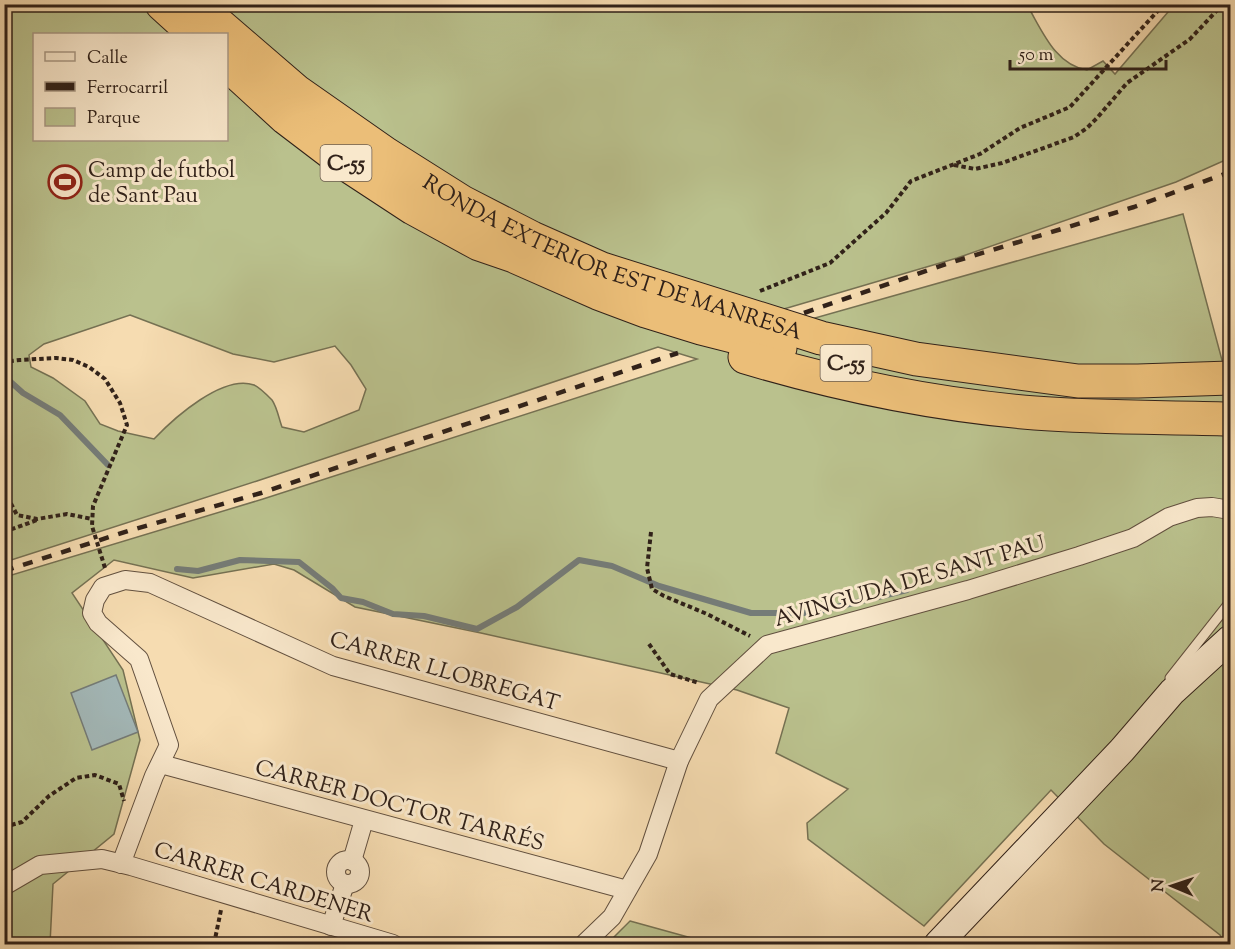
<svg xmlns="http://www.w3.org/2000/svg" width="1235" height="949" font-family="'Sorts Mill Goudy',serif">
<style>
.green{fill:#bac18d;stroke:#757153;stroke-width:1.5;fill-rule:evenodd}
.water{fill:#a3b8b8;stroke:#757c78;stroke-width:1.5}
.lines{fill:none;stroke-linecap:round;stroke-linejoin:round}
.stream{stroke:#757c78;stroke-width:6}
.lane-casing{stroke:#62503f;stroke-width:11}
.street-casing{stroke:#62503f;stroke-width:20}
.secondary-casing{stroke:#302119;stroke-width:29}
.highway-casing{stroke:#302119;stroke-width:35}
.path{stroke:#302119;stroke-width:4;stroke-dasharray:4.5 3;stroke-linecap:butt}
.lane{stroke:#f9e8cc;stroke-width:9}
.street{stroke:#f9e8cc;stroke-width:18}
.secondary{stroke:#f9e8cc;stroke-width:27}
.highway{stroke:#ebbe78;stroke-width:33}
.rail{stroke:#302119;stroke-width:4.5;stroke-dasharray:10 10;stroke-linecap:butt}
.labels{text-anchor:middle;stroke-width:6;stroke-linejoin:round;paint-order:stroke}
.shield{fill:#f9e8cc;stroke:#6c5d4f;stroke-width:1.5}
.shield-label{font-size:21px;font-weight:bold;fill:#302119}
.poi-label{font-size:22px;fill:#302119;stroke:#f9e8cc;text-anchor:start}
.street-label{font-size:22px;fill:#302119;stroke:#f9e8cc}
</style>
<rect width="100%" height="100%" fill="#f6dcb1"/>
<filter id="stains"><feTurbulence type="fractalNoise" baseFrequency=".00333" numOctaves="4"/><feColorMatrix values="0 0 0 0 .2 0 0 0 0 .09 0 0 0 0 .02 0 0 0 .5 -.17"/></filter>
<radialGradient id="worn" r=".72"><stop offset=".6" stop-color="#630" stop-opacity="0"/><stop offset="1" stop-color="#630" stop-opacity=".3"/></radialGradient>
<!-- green -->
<g class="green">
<path d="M5,5H1027C1042,30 1055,65 1087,70L1103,61L1115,74L1174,5H1230V158L1176,182L957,258L777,311L808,320L1183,214L1223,364H1230V944H1225L1220,935L1104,844L1051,790L924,926L808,839L807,823L848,789L776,753L789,708L737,690L481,633L355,607L294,570L274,564L193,578L114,560L72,593L123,670L140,740L114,834L53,884L50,944H5V577L263,499L697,359L658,347L257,481L5,562ZM34,34H226V140H34ZM130,315L233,354L274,362L335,346L351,365L366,389L359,410L304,432L282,427C279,419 277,407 272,400C268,396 259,387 254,385C223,374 174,418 154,439L118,431L100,424L85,401L53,378L31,367L29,355L44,344Z"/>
<polygon points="630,921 706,942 711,944 607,944"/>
</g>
<!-- water -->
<polygon class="water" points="116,675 138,732 92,750 71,693"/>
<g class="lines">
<!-- stream -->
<g class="stream">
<polyline points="4,376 23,393 60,415 108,465"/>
<polyline points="177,569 198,571 240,560 299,562 332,588 341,598 363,602 393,614 424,616 477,629 517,607 579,560 612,566 659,586 751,613 812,613 907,590"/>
</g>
<!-- lane casing -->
<g class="lane-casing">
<polyline id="lane" points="1170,678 1230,602"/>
</g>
<!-- street casing -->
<g class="street-casing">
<g id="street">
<polyline points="161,764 627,890"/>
<circle cx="348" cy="872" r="12"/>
<polyline points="352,861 364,820"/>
<polyline points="121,864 154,776 169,745 139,659 98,623 92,613 95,600 103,587 125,580 150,583 333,666 679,761"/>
<polyline points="4,886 40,865 102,859 131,866 393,944"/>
<polyline points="331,926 345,884"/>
<polyline points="584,944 612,917 648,854 679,761 709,699 767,645 968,590 1079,556 1133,538 1169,517 1197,508 1212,507 1230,510"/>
</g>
</g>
<!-- secondary casing -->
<g class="secondary-casing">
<polyline id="secondary" points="938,944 1122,750 1172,692 1230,639"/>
</g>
<!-- highway casing -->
<g class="highway-casing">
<g id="highway">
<polyline points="162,4 195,34"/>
<path id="s1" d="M195,4L296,91L386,154L462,202L532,238L602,269L821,338L916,359L1078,381H1138L1230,378"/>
<polyline points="226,63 286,118 349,166 413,208 479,244 514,256 598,293 646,311 701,328 780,348"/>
<path d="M745,357C839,385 936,405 1035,413C1100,418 1165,417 1230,419"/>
</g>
</g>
<!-- path -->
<g class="path">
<polyline points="954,165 975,169 1002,163 1074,137 1087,128 1097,118 1127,83 1190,39 1223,4"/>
<polyline points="760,291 830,263 886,213 911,181 980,154 1020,128 1070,107 1164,4"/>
<polyline points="4,367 11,361 20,360 56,358 73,360 89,367 105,379 120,403 127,425 93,506 92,526 105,568"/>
<polyline points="4,490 17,515 37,519 67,514 92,519"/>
<polyline points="4,532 37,520"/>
<polyline points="651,532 647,568 652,589 664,596 707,614 750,636"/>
<polyline points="649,644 670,674 699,683"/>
<polyline points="4,827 22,822 49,796 76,778 95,775 119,784 124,801"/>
<polyline points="214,944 221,910"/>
</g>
<!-- lane -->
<use href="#lane" class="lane"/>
<!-- street -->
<use href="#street" class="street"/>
<!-- secondary -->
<use href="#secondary" class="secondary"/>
<!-- highway -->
<use href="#highway" class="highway"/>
<!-- rail -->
<g class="rail">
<polyline points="804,313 946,264 1134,207 1230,172"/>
<polyline points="4,571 128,531 261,493 678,353"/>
</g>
</g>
<!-- icons -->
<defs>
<g id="stadium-ring" transform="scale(1.725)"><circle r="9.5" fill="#f9e8cc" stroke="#8f2418" stroke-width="1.5"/><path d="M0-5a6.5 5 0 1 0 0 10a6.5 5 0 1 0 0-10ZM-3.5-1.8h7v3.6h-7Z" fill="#8f2418"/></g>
</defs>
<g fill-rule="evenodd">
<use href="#stadium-ring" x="65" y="182"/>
</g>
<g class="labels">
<!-- shield labels -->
<g class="shield">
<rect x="320.5" y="145" width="51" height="36" rx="4.5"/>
<rect x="820.5" y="345" width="51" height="36" rx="4.5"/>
</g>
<g class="shield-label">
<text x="346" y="170">C-55</text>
<text x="846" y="370">C-55</text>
</g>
<!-- poi labels -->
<g class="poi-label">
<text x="88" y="177">Camp de futbol<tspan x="88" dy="25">de Sant Pau</tspan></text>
</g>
<!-- street labels -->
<g class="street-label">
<text dy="8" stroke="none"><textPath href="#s1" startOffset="494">RONDA EXTERIOR EST DE MANRESA</textPath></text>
<text transform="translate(909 580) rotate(-16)" y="8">AVINGUDA DE SANT PAU</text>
<text transform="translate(445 670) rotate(16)" y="8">CARRER LLOBREGAT</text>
<text transform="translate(400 804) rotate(15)" y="8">CARRER DOCTOR TARRÉS</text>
<text transform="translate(264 881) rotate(17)" y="8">CARRER CARDENER</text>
</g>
</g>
<!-- margin -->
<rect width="1235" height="949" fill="none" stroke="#f6dcb1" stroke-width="24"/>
<rect x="6" y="6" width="1223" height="937" fill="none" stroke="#302119" stroke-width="3"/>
<rect x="12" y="12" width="1211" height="925" fill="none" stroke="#302119" stroke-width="1.5"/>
<!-- legend -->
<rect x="33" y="33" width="195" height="108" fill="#f9e8cc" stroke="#a99884" stroke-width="1.5"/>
<rect x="45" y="52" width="30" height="9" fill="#f9e8cc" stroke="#a99884" stroke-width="1.5"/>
<text x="87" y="63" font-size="18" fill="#302119">Calle</text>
<rect x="45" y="82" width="30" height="9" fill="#302119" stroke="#a99884" stroke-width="1.5"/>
<text x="87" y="93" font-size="18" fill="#302119">Ferrocarril</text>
<rect x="45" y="108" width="30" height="18" fill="#bac18d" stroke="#a99884" stroke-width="1.5"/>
<text x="87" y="123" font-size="18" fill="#302119">Parque</text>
<!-- north arrow -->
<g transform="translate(1172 886) rotate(272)" stroke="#f9e8cc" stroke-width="4.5" paint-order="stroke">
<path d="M0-4.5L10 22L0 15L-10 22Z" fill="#302119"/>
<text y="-9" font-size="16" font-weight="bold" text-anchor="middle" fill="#302119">N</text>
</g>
<!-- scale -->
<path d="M1010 60v9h156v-9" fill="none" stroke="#302119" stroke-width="3"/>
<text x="1019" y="60" font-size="18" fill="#302119" stroke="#f9e8cc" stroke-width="4.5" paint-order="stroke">50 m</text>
<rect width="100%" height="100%" filter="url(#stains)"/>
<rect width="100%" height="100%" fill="url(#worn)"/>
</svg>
